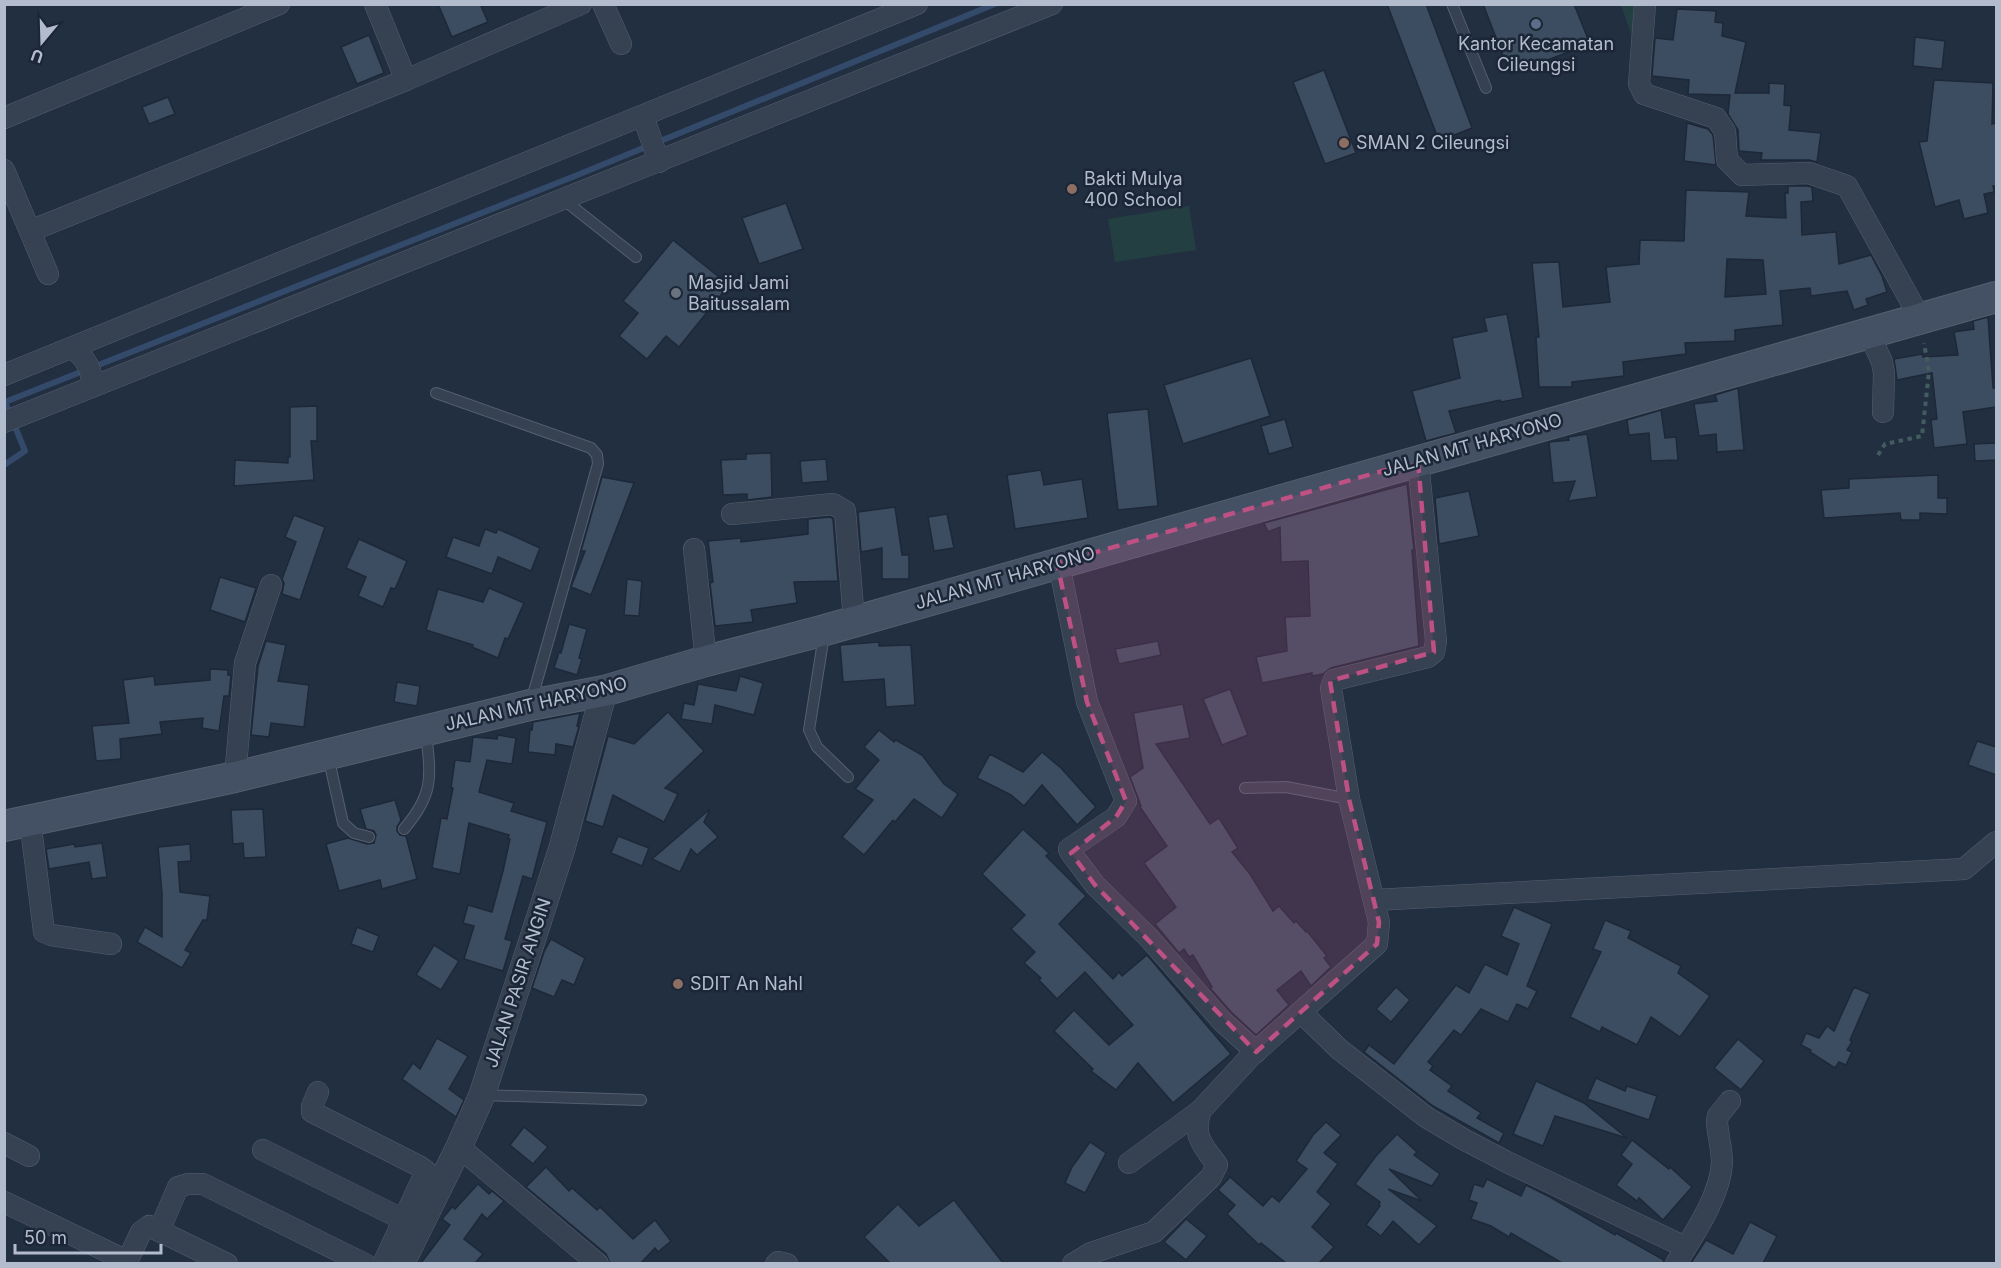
<svg xmlns="http://www.w3.org/2000/svg" width="2001" height="1268" font-family="Inter,sans-serif">
<style>
.green{fill:#243f42}
.lines{fill:none;stroke-linecap:round;stroke-linejoin:round}
.stream{stroke:#344a6a;stroke-width:6}
.building{fill:#3d4d61;stroke:#1d2838;stroke-width:1.5;fill-rule:evenodd}
.service-casing{stroke:#545f6f;stroke-width:12}
.minor-casing{stroke:#545f6f;stroke-width:22}
.tertiary-casing{stroke:#545f6f;stroke-width:27}
.secondary-casing{stroke:#545f6f;stroke-width:32}
.path{stroke:#425c5f;stroke-width:4;stroke-dasharray:4.5 4.5;stroke-linecap:butt}
.service{stroke:#364151;stroke-width:10}
.minor{stroke:#364151;stroke-width:21}
.tertiary{stroke:#364151;stroke-width:26}
.secondary{stroke:#445064;stroke-width:30}
.marked{fill:#bd5183;fill-opacity:0.2;stroke:#bd5183;stroke-width:4.5;stroke-dasharray:12 8;stroke-linejoin:round}
.service-dot{fill:#5c6f8a;stroke:#1b2636;stroke-width:2}
.education-dot{fill:#8d6e63;stroke:#1b2636;stroke-width:2}
.worship-dot{fill:#6b7280;stroke:#1b2636;stroke-width:2}
.labels{text-anchor:middle;stroke-width:5;stroke-linejoin:round;paint-order:stroke}
.poi-label{font-size:18px;fill:#b3bccc;stroke:#1b2636;text-anchor:start}
.street-label{font-size:18px;fill:#b3bccc;stroke:#1b2636}
</style>
<rect width="100%" height="100%" fill="#222f41"/>
<!-- green -->
<g class="green">
<polygon points="1621,5 1656,5 1644,72"/>
<polygon points="1189,206 1196,250 1115,262 1108,219"/>
</g>
<g class="lines">
<!-- stream -->
<polyline class="stream" points="4,465 25,451 5,402 575,176 995,4"/>
</g>
<!-- building -->
<g class="building">
<polygon points="438,4 480,4 488,22 452,37"/>
<polygon points="1387,4 1426,4 1472,128 1439,141"/>
<polygon points="1483,4 1574,4 1590,44 1510,74"/>
<polygon points="1677,9 1716,11 1715,22 1723,23 1722,36 1746,42 1735,93 1769,93 1769,83 1785,84 1784,105 1791,106 1789,130 1821,133 1817,162 1809,160 1761,160 1762,153 1739,151 1738,130 1728,114 1730,95 1688,94 1689,80 1652,76 1655,38 1673,40"/>
<polygon points="369,35 384,73 357,84 341,47"/>
<polygon points="1915,37 1945,41 1942,69 1913,66"/>
<polygon points="1324,70 1356,153 1325,164 1293,82"/>
<polygon points="1934,80 1993,83 1992,124 1996,123 1996,186 1993,186 1994,192 1984,194 1988,213 1964,219 1959,200 1935,207 1919,142 1927,141"/>
<polygon points="168,97 175,114 149,124 142,107"/>
<polygon points="1687,123 1708,129 1713,135 1716,165 1684,161"/>
<path d="M1788,186H1807L1812,187L1813,201L1801,202L1802,235L1836,232L1839,264L1871,255L1882,276L1887,292L1866,299L1868,305L1854,310L1847,291L1811,296L1810,288L1780,291L1783,325L1735,330V341L1685,343L1686,354L1623,362L1624,376L1572,382V387H1539L1536,337H1539L1532,263L1559,262L1563,307L1610,302L1606,267L1639,264L1640,240L1684,241L1686,190L1749,192L1746,216L1786,218L1785,193H1788ZM1727,259L1763,260L1766,294L1725,297Z"/>
<polygon points="786,203 803,249 759,264 742,218"/>
<polygon points="673,240 729,285 679,347 666,336 647,359 619,336 638,313 623,301"/>
<polygon points="1507,314 1523,398 1501,402 1500,400 1449,411 1456,433 1426,441 1412,391 1460,378 1452,338 1487,331 1484,318"/>
<polygon points="1988,317 1993,388 1996,388 1996,407 1963,412 1967,444 1934,448 1931,420 1937,419 1932,373 1897,380 1894,359 1922,354 1923,357 1958,355 1954,332 1974,329 1973,321"/>
<polygon points="1251,358 1270,416 1183,444 1164,385"/>
<polygon points="1738,388 1744,450 1717,452 1716,434 1699,436 1694,404 1717,401 1715,395"/>
<polygon points="317,406 317,441 311,441 314,480 234,486 235,460 288,463 288,457 290,457 290,407"/>
<polygon points="1148,409 1158,506 1118,510 1107,413"/>
<polygon points="1661,410 1665,438 1676,437 1678,460 1651,461 1649,433 1629,435 1627,420"/>
<polygon points="1285,419 1293,447 1269,454 1261,426"/>
<polygon points="1587,434 1597,497 1568,501 1575,481 1553,483 1549,442 1569,440 1568,437"/>
<polygon points="1996,443 1996,460 1975,461 1974,444"/>
<polygon points="771,453 772,497 747,500 747,494 723,495 721,460 746,459 746,454"/>
<polygon points="826,459 828,481 802,483 800,461"/>
<polygon points="1041,470 1044,485 1082,479 1088,518 1015,529 1007,475"/>
<polygon points="1938,475 1938,498 1947,498 1947,514 1920,513 1920,520 1901,520 1900,513 1824,518 1821,490 1849,488 1849,479"/>
<polygon points="602,477 634,483 591,595 571,587 585,551 581,551"/>
<polygon points="1407,484 1414,550 1412,550 1419,646 1331,668 1323,674 1312,676 1312,673 1262,683 1256,657 1287,651 1285,617 1310,616 1308,561 1281,562 1280,527 1268,532 1264,523"/>
<polygon points="1469,491 1479,536 1439,544 1435,498"/>
<polygon points="895,507 902,555 909,555 909,579 882,579 882,548 861,552 858,512"/>
<polygon points="947,514 954,548 934,551 928,517"/>
<polygon points="294,515 325,527 300,600 282,594 284,583 282,579 296,542 285,537"/>
<polygon points="830,517 833,519 838,581 794,582 797,603 751,610 753,622 715,626 710,583 713,582 708,541 741,538 741,542 808,534 808,519"/>
<polygon points="485,529 496,533 498,529 540,548 531,571 498,557 492,574 446,557 453,537 479,546"/>
<polygon points="359,539 407,561 395,589 391,588 383,607 358,596 366,577 346,568"/>
<polygon points="220,577 256,588 245,622 210,610"/>
<polygon points="627,579 642,581 639,616 624,615"/>
<polygon points="489,588 524,603 508,639 505,638 498,658 472,647 473,645 426,630 438,589 483,602"/>
<polygon points="569,624 587,629 579,658 582,659 577,675 554,668 559,652 561,653"/>
<polygon points="266,641 286,645 278,681 309,685 304,727 271,723 269,737 251,735 258,666"/>
<polygon points="1158,641 1161,655 1119,664 1115,649"/>
<polygon points="879,642 879,646 911,645 915,705 886,707 884,679 843,682 840,645"/>
<polygon points="210,669 228,670 228,675 231,675 229,696 224,696 219,731 202,728 203,718 160,722 162,734 120,739 121,759 96,761 92,726 129,723 123,680 154,676 155,685 210,680"/>
<polygon points="740,676 763,683 754,715 715,705 712,724 681,719 684,703 694,705 698,684 736,691"/>
<polygon points="397,682 420,686 417,706 394,702"/>
<polygon points="1230,689 1248,735 1222,745 1203,699"/>
<polygon points="1183,704 1190,738 1156,744 1210,824 1219,818 1238,848 1232,852 1250,874 1273,911 1279,906 1294,923 1296,921 1306,932 1307,931 1327,956 1324,958 1331,967 1311,986 1301,971 1277,990 1289,1005 1256,1035 1231,1012 1210,988 1212,987 1193,955 1189,957 1184,949 1179,953 1155,924 1176,907 1144,863 1167,846 1140,807 1141,806 1130,777 1143,768 1133,711 1134,713"/>
<polygon points="668,712 704,751 665,788 678,794 664,822 613,795 603,827 585,821 608,736 634,744"/>
<polygon points="580,713 577,726 579,727 573,747 556,744 555,755 528,752 530,730 532,730 533,722"/>
<polygon points="879,730 894,742 896,740 922,755 944,784 958,794 942,818 914,799 895,822 893,820 864,855 842,837 873,800 855,789 879,760 864,747"/>
<polygon points="498,735 516,738 512,764 487,760 479,792 514,803 511,811 547,822 532,879 523,876 505,939 512,941 503,971 464,959 474,926 463,923 468,905 492,912 503,871 510,839 508,839 509,835 469,823 460,874 432,868 441,818 447,819 453,788 451,788 455,760 470,762 473,737 497,739"/>
<polygon points="1977,741 1996,747 1996,775 1968,765"/>
<polygon points="1042,752 1061,768 1096,807 1077,825 1042,785 1024,806 1011,795 977,778 990,754 1023,772"/>
<polygon points="395,800 401,820 397,827 397,831 400,835 406,836 417,879 382,889 380,880 339,891 326,844 348,838 367,844 374,843 376,835 374,831 366,829 360,809"/>
<polygon points="263,809 266,857 244,858 243,843 233,844 231,810"/>
<polygon points="710,809 704,822 718,837 697,855 691,849 680,872 652,859"/>
<polygon points="1023,829 1049,853 1046,856 1086,896 1059,924 1113,979 1119,972 1122,976 1147,955 1231,1054 1173,1103 1138,1063 1116,1090 1091,1071 1093,1069 1054,1031 1074,1010 1109,1045 1133,1025 1085,972 1057,999 1039,980 1041,978 1024,963 1035,952 1011,929 1025,915 982,874"/>
<polygon points="618,836 649,848 642,866 611,853"/>
<polygon points="102,843 107,877 92,879 89,862 49,869 46,849 74,844 75,847"/>
<polygon points="190,844 191,861 178,862 180,892 210,896 207,920 203,920 185,950 191,953 182,968 137,942 145,927 162,937 162,893 158,847"/>
<polygon points="1514,907 1552,924 1527,986 1537,991 1528,1009 1517,1004 1508,1022 1481,1009 1461,1035 1454,1030 1428,1062 1433,1066 1430,1070 1452,1086 1448,1091 1481,1113 1477,1118 1504,1133 1499,1143 1433,1106 1364,1052 1369,1045 1394,1064 1456,985 1469,993 1485,964 1507,975 1519,944 1501,936"/>
<polygon points="1605,920 1631,931 1628,938 1681,966 1678,973 1710,996 1680,1037 1651,1017 1637,1045 1602,1027 1600,1032 1570,1017 1601,952 1593,949"/>
<polygon points="357,927 379,936 373,952 351,944"/>
<polygon points="551,939 585,958 574,985 562,980 554,997 532,988 544,952"/>
<polygon points="434,945 459,961 441,990 416,975"/>
<polygon points="1396,987 1410,1000 1391,1022 1376,1009"/>
<polygon points="1854,987 1870,994 1850,1040 1852,1042 1847,1050 1852,1052 1846,1065 1839,1062 1835,1068 1810,1052 1811,1050 1801,1045 1806,1033 1819,1038 1827,1026 1834,1031"/>
<polygon points="437,1038 468,1056 449,1089 464,1100 456,1117 402,1079 413,1063 420,1069"/>
<polygon points="1738,1039 1764,1061 1741,1090 1714,1068"/>
<polygon points="1596,1078 1625,1091 1627,1086 1657,1096 1649,1120 1587,1099"/>
<polygon points="1536,1081 1584,1103 1627,1138 1555,1116 1543,1146 1513,1134"/>
<polygon points="1326,1122 1341,1135 1324,1153 1338,1164 1317,1192 1331,1204 1312,1227 1334,1247 1319,1263 1286,1263 1261,1243 1259,1245 1227,1214 1235,1205 1218,1190 1230,1177 1263,1206 1272,1196 1279,1202 1307,1169 1296,1161 1313,1135"/>
<polygon points="524,1127 548,1147 533,1164 510,1145"/>
<polygon points="1397,1134 1417,1152 1414,1155 1440,1174 1432,1186 1389,1169 1422,1201 1388,1189 1437,1226 1419,1245 1393,1221 1381,1236 1366,1225 1380,1206 1379,1204 1380,1202 1355,1184 1376,1156"/>
<polygon points="1632,1140 1669,1169 1670,1167 1692,1187 1663,1220 1639,1198 1637,1201 1616,1185 1632,1164 1621,1155"/>
<polygon points="1090,1142 1106,1153 1085,1193 1065,1183 1072,1167"/>
<polygon points="546,1167 569,1191 572,1188 597,1210 600,1207 633,1239 655,1220 671,1241 658,1252 655,1248 641,1263 610,1263 606,1254 526,1187"/>
<polygon points="1487,1179 1521,1196 1526,1185 1550,1197 1615,1235 1616,1233 1664,1260 1663,1263 1562,1263 1511,1233 1509,1237 1491,1226 1471,1219 1477,1203 1469,1200 1474,1184 1483,1187"/>
<polygon points="478,1184 489,1194 492,1191 504,1201 487,1219 482,1214 464,1239 483,1254 475,1263 421,1263 450,1225 442,1219 452,1207 455,1209"/>
<polygon points="954,1200 1003,1263 890,1263 864,1237 898,1204 919,1226"/>
<polygon points="1186,1219 1207,1236 1186,1260 1164,1242"/>
<polygon points="1750,1222 1777,1236 1763,1263 1691,1263 1706,1240 1733,1254"/>
</g>
<g class="lines">
<!-- service casing -->
<g class="service-casing">
<g id="service">
<polyline points="1452,4 1486,88"/>
<polyline points="564,200 636,257"/>
<polyline points="436,393 591,448 597,455 598,464 531,702"/>
<polyline points="824,635 809,730 817,747 848,777"/>
<polyline points="328,756 343,823 354,833 369,837"/>
<polyline points="1245,788 1286,787 1349,799"/>
<path d="M404,829C434,794 431,777 426,733"/>
<polyline points="482,1095 641,1100"/>
</g>
</g>
<!-- minor casing -->
<g class="minor-casing">
<g id="minor">
<polyline points="375,4 406,80"/>
<polyline points="603,4 621,44"/>
<polyline points="1645,4 1639,84 1644,94 1716,118 1725,131 1727,160 1742,175 1809,173 1847,186 1920,318"/>
<polyline points="643,116 659,162"/>
<polyline points="4,118 279,4"/>
<polyline points="4,170 48,274"/>
<polyline points="30,231 406,80 581,4"/>
<polyline points="1869,333 1882,362 1884,373 1883,412"/>
<path d="M72,348C85,357 93,370 92,387"/>
<polyline points="4,375 917,4"/>
<polyline points="4,422 1052,4"/>
<polyline points="732,514 833,504 845,511 854,620"/>
<polyline points="694,549 706,661"/>
<polyline points="1057,563 1062,579 1087,702 1126,801 1116,817 1069,849 1071,853 1095,885 1149,938 1222,1021 1256,1052"/>
<polyline points="235,777 245,663 271,585"/>
<polyline points="30,820 44,932 51,935 111,944"/>
<polyline points="1374,900 1964,869 1996,842"/>
<polyline points="1301,1012 1339,1049 1426,1117 1463,1139 1509,1163 1685,1247"/>
<polyline points="318,1092 312,1106 312,1112 419,1166 426,1171 383,1264"/>
<polyline points="4,1143 29,1156"/>
<polyline points="459,1147 598,1264"/>
<polyline points="263,1150 404,1220"/>
<polyline points="1129,1163 1201,1110 1251,1056 1377,944 1379,922 1349,799 1331,688 1334,680 1428,657 1434,652 1436,641 1418,461"/>
<polyline points="4,1202 127,1261"/>
<polyline points="159,1231 178,1187 188,1184 203,1184 365,1264"/>
<polyline points="126,1264 141,1232 149,1226 227,1264"/>
<polyline points="776,1264 778,1262 787,1264"/>
<path d="M1073,1264L1091,1253L1154,1232L1211,1177L1217,1165C1202,1144 1192,1136 1201,1110"/>
<path d="M1676,1264C1693,1235 1720,1197 1722,1163C1722,1149 1718,1136 1717,1122L1718,1116L1730,1101"/>
</g>
</g>
<!-- tertiary casing -->
<g class="tertiary-casing">
<polyline id="tertiary" points="401,1264 459,1147 482,1095 562,848 604,691"/>
</g>
<!-- secondary casing -->
<g class="secondary-casing">
<polyline id="secondary" points="4,826 235,777 530,705 604,691 706,661 825,630 1996,297"/>
</g>
<!-- path -->
<polyline class="path" points="1878,455 1885,444 1922,436 1929,371 1924,343"/>
<!-- service -->
<use href="#service" class="service"/>
<!-- minor -->
<use href="#minor" class="minor"/>
<!-- tertiary -->
<use href="#tertiary" class="tertiary"/>
<!-- secondary -->
<use href="#secondary" class="secondary"/>
</g>
<!-- marked area -->
<path class="marked" d="M1418,461L1434,652L1330,681L1349,799L1379,922L1377,944L1256,1052L1095,885L1071,853L1116,817L1126,801L1087,702L1057,563Z"/>
<!-- markers -->
<circle class="service-dot" cx="1536" cy="24" r="6"/>
<g class="education-dot">
<circle cx="1344" cy="143" r="6"/>
<circle cx="1072" cy="189" r="6"/>
<circle cx="678" cy="984" r="6"/>
</g>
<circle class="worship-dot" cx="676" cy="293" r="6"/>
<g class="labels">
<!-- poi labels -->
<g class="poi-label">
<text x="1536" y="50" text-anchor="middle">Kantor Kecamatan<tspan x="1536" dy="21">Cileungsi</tspan></text>
<text x="1356" y="149">SMAN 2 Cileungsi</text>
<text x="1084" y="185">Bakti Mulya<tspan x="1084" dy="21">400 School</tspan></text>
<text x="688" y="289">Masjid Jami<tspan x="688" dy="21">Baitussalam</tspan></text>
<text x="690" y="990">SDIT An Nahl</text>
</g>
<!-- street labels -->
<g class="street-label">
<text transform="translate(1472 445) rotate(-16)" y="6">JALAN MT HARYONO</text>
<text transform="translate(1005 578) rotate(-16)" y="6">JALAN MT HARYONO</text>
<text transform="translate(536 704) rotate(-13)" y="6">JALAN MT HARYONO</text>
<text transform="translate(518 983) rotate(-72)" y="6">JALAN PASIR ANGIN</text>
</g>
</g>
<!-- border -->
<rect width="2001" height="1268" fill="none" stroke="#b3bccc" stroke-width="12"/>
<!-- north arrow -->
<g transform="translate(42 42) rotate(199)" stroke="#1b2636" stroke-width="4.5" paint-order="stroke">
<path d="M0-4.5L10 22L0 15L-10 22Z" fill="#b3bccc"/>
<text y="-9" font-size="16" font-weight="bold" text-anchor="middle" fill="#b3bccc">U</text>
</g>
<!-- scale -->
<path d="M15 1244v9h146v-9" fill="none" stroke="#b3bccc" stroke-width="3"/>
<text x="24" y="1244" font-size="18" fill="#b3bccc" stroke="#1b2636" stroke-width="4.5" paint-order="stroke">50 m</text>
</svg>
